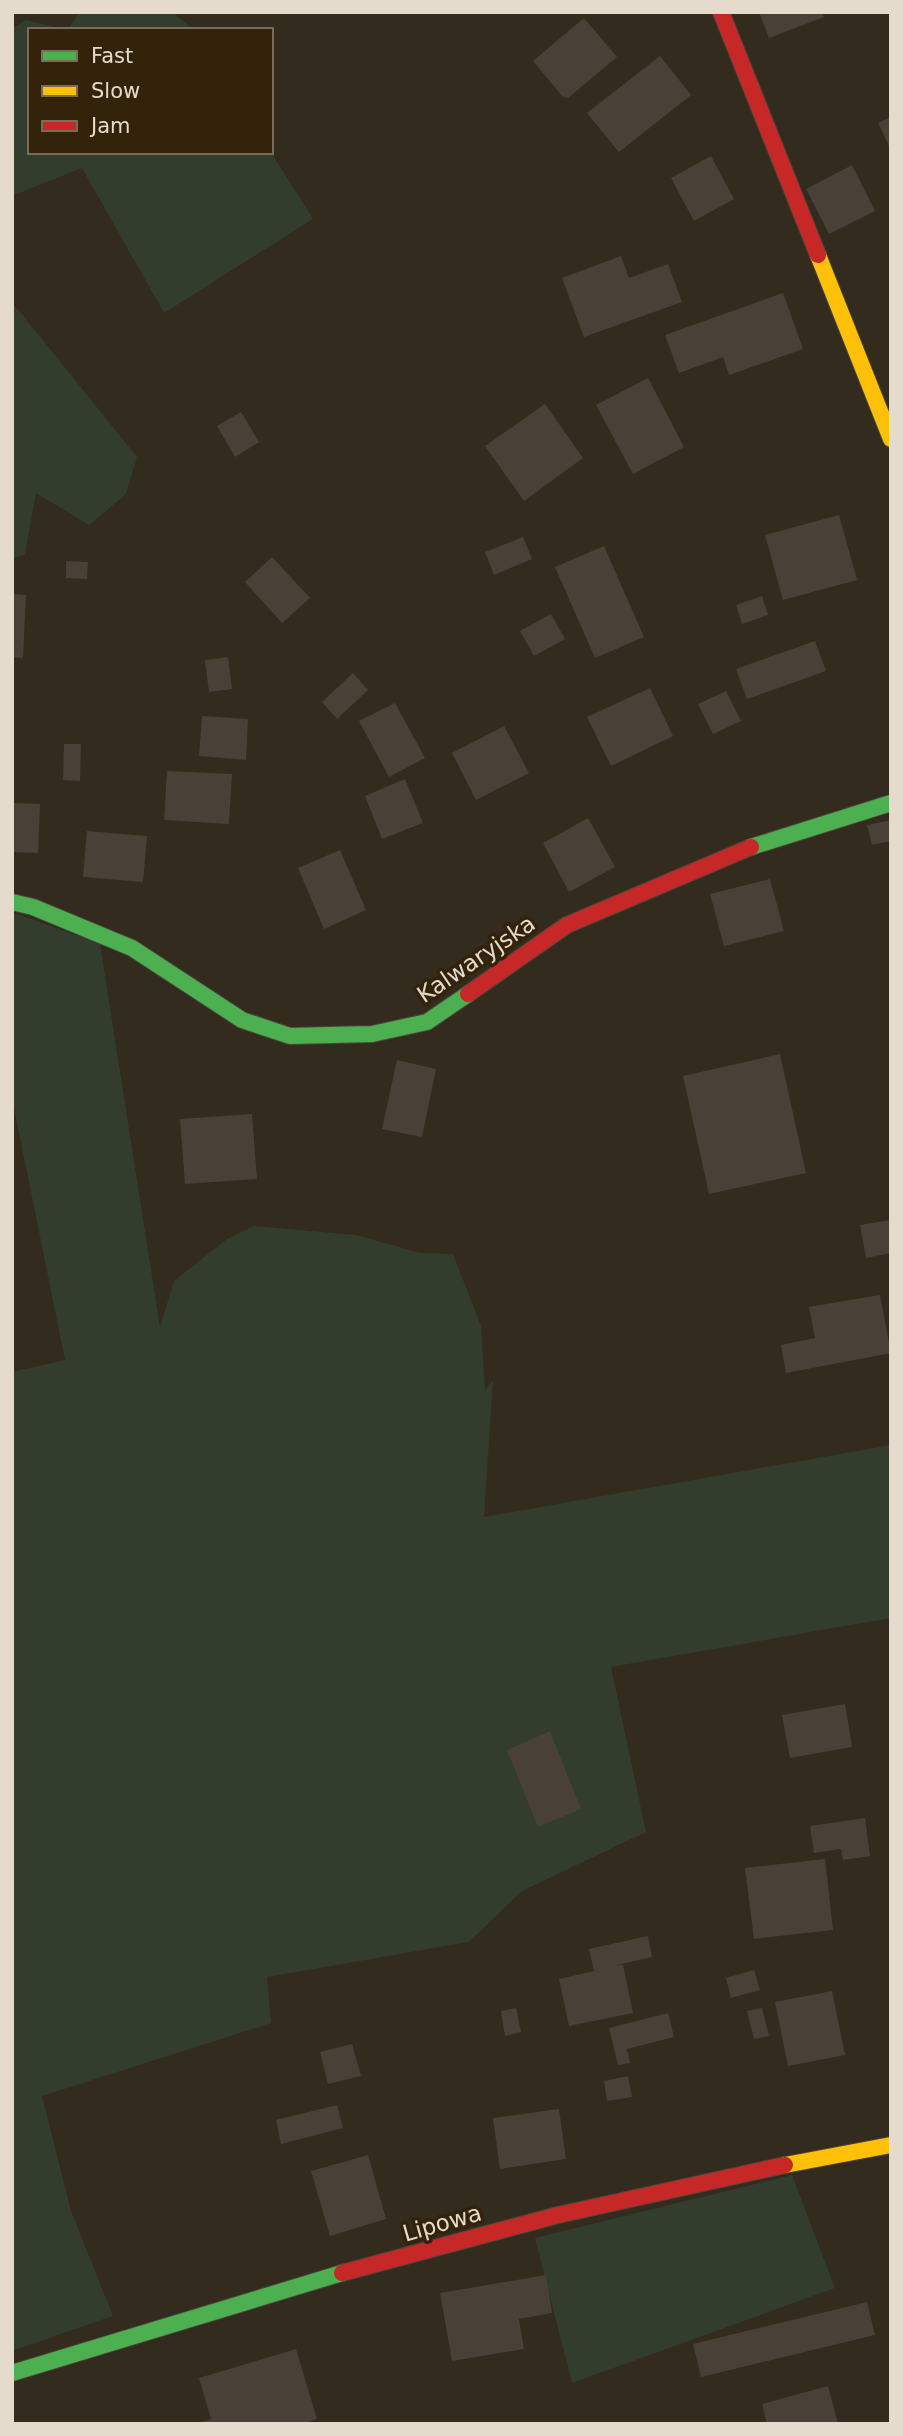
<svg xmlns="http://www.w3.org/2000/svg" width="903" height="2436" font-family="'DejaVu Sans',sans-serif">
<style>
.green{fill:#323d2e}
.building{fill:#494137}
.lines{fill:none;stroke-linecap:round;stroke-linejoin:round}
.fast-casing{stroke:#4e463b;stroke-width:18}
.slow-casing{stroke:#4e463b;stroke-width:18}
.jam-casing{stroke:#4e463b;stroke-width:18}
.fast{stroke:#4caf50;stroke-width:16}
.slow{stroke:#ffc107;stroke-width:16}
.jam{stroke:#c62828;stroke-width:16}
.labels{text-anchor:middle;stroke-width:7;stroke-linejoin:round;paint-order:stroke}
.street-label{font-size:23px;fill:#e5dbcc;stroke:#32230a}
</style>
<rect width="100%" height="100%" fill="#332b1d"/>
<!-- green -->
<g class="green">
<polygon points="79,12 172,12 194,30 30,30 30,152 271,152 313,219 164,313 82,168 12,196 12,28 26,20 68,30"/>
<polygon points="12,302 137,457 126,494 89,525 36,493 25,554 12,559"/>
<polygon points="12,912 100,944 160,1327 174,1281 227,1239 254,1226 356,1235 421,1253 453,1254 481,1326 485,1390 493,1380 484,1517 891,1445 891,1618 611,1667 646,1832 522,1891 469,1942 267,1977 271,2023 42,2096 71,2211 113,2316 12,2351 12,1372 65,1360 12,1098"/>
<polygon points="792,2175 835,2288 572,2383 535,2238"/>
</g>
<!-- building -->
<g class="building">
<polygon points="759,12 822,12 824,17 769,38"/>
<polygon points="584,18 617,57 568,98 562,96 533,61"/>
<polygon points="660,56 691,95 619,152 587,113"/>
<polygon points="891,117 891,150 878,123"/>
<polygon points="711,156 734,199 694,221 671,178"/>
<polygon points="852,165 875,211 829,234 806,189"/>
<polygon points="621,256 629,278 668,264 682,302 584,337 562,278"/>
<polygon points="783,293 803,349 729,375 723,357 679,373 665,335"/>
<polygon points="648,378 684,447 633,474 596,405"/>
<polygon points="545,404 583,458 524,501 485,446"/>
<polygon points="241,412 259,442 235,457 217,426"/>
<polygon points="839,515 857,580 783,600 765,535"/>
<polygon points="523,537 532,559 494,575 485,552"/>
<polygon points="604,546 644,637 595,658 555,567"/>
<polygon points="272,557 310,598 282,623 245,582"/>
<polygon points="66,561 88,562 87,579 66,578"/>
<polygon points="12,594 26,595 23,658 12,657"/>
<polygon points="762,596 768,615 742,624 736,605"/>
<polygon points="551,614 565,639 534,656 520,631"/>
<polygon points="815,641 826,671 747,699 736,669"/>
<polygon points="228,657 232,689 209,692 205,660"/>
<polygon points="353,673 368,690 337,719 322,702"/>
<polygon points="650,688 673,736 611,766 587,717"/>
<polygon points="726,691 741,721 713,734 698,704"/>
<polygon points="395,703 425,758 389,777 359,721"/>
<polygon points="202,716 248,719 246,760 199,756"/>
<polygon points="504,726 529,773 476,800 452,753"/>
<polygon points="64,744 81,744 80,781 63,780"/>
<polygon points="167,771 232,774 229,824 164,820"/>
<polygon points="405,779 423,823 382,839 365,796"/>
<polygon points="12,803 40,804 38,853 12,852"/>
<polygon points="588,818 615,867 569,892 543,843"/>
<polygon points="891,820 891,841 872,845 867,825"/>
<polygon points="87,831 147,836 143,882 83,877"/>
<polygon points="340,850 366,910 324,929 298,868"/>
<polygon points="770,879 784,931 724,946 710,894"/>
<polygon points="780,1054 806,1173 709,1194 683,1076"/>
<polygon points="397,1060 436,1069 422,1137 382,1129"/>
<polygon points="252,1114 257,1179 185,1184 180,1119"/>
<polygon points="891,1220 891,1253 866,1258 860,1225"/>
<polygon points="880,1295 891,1353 786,1373 781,1345 815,1338 809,1307"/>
<polygon points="845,1704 852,1747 790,1758 782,1715"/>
<polygon points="550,1731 581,1809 538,1827 507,1750"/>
<polygon points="865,1818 870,1856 843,1860 841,1849 814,1853 810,1826"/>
<polygon points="825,1859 833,1930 754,1939 745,1868"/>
<polygon points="648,1936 652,1957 613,1966 623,1965 633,2013 569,2026 559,1979 594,1971 589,1949"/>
<polygon points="754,1970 760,1990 731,1998 726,1978"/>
<polygon points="832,1991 845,2055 788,2066 775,2002"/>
<polygon points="516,2008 521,2032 505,2036 501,2011"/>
<polygon points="762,2008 769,2036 754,2039 747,2011"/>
<polygon points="668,2013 674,2037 627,2049 630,2063 618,2065 609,2028"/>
<polygon points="352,2044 361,2076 328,2084 320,2052"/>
<polygon points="628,2076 632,2097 607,2101 604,2081"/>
<polygon points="337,2105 343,2128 281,2144 276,2120"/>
<polygon points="559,2109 566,2159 500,2169 493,2118"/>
<polygon points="368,2155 386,2219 330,2236 311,2171"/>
<polygon points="546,2275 552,2313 519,2319 524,2349 452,2361 440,2293"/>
<polygon points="867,2302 875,2335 701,2377 693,2344"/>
<polygon points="296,2349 317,2419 302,2424 196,2424 211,2419 199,2378"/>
<polygon points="828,2386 838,2424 767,2424 762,2404"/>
</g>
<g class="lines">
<!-- fast casing -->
<g class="fast-casing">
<g id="fast">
<polyline points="751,847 891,803"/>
<polyline points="12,902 33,907 132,948 242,1020 290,1036 372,1034 427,1022 468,994"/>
<polyline points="12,2373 342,2273"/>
</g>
</g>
<!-- slow casing -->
<g class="slow-casing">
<g id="slow">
<polyline points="818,255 891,439"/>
<polyline points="785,2165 891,2145"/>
</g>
</g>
<!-- jam casing -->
<g class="jam-casing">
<g id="jam">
<polyline points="721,12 818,255"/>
<polyline points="468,994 567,925 751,847"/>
<polyline points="342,2273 558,2215 785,2165"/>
</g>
</g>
<!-- fast -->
<use href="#fast" class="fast"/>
<!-- slow -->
<use href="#slow" class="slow"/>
<!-- jam -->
<use href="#jam" class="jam"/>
</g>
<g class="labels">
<!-- street labels -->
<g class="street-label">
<text transform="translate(476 959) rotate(-34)" y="8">Kalwaryjska</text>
<text transform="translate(442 2223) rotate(-16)" y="8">Lipowa</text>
</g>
</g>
<!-- border -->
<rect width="903" height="2436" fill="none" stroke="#e5dbcc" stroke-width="28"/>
<!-- legend -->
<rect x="28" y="28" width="245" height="126" fill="#32230a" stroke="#7a6d58" stroke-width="2"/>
<rect x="42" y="51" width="35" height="10" fill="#4caf50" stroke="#7a6d58" stroke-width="2"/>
<text x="91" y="63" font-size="21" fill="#e5dbcc">Fast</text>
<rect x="42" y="86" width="35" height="10" fill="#ffc107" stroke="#7a6d58" stroke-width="2"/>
<text x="91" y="98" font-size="21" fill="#e5dbcc">Slow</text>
<rect x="42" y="121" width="35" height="10" fill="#c62828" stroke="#7a6d58" stroke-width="2"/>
<text x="91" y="133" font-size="21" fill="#e5dbcc">Jam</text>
</svg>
